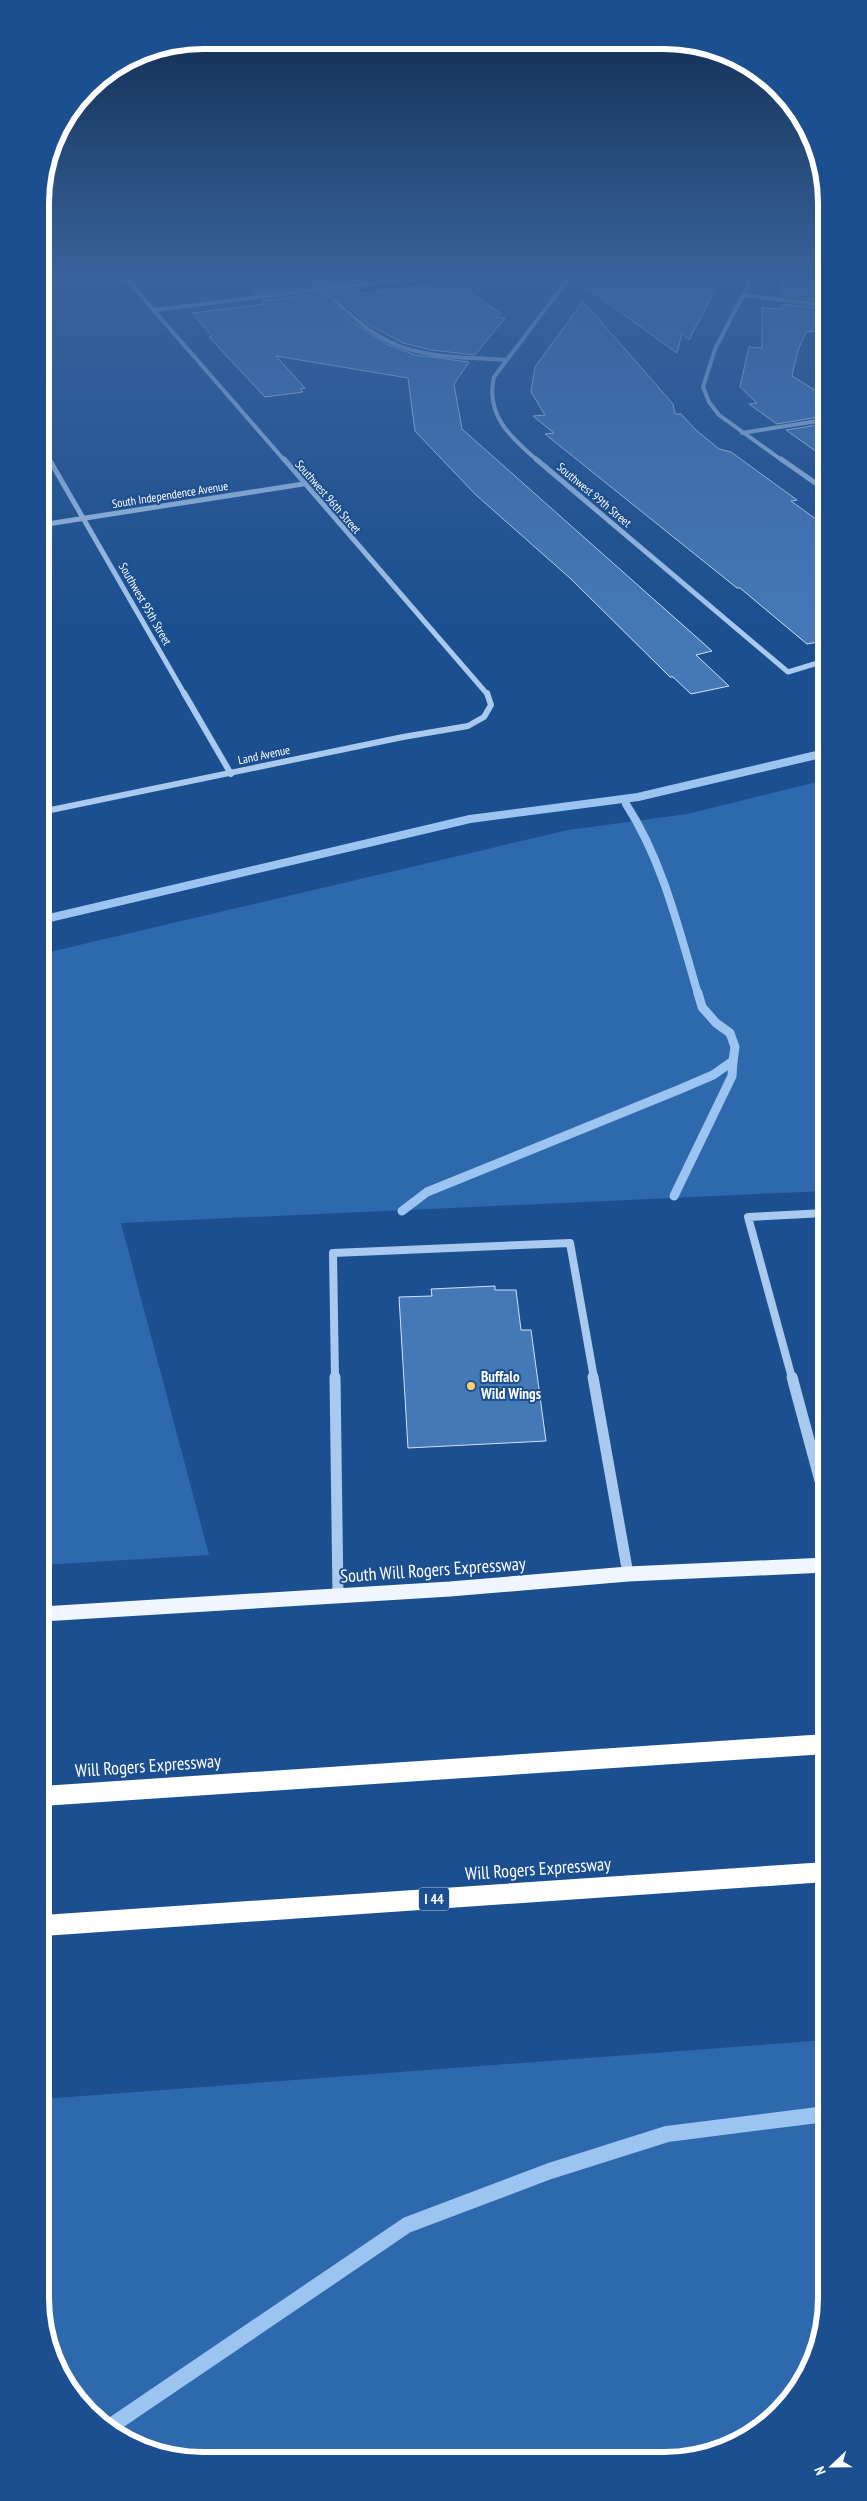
<svg xmlns="http://www.w3.org/2000/svg" width="867" height="2501" font-family="'PT Sans Narrow',sans-serif">
<style>
.green{fill:#2e69ad}
.lines{fill:none;stroke-linecap:round;stroke-linejoin:round}
.stream-far2{stroke:#9cc4f0;stroke-width:8}
.stream-far1{stroke:#9cc4f0;stroke-width:9}
.stream{stroke:#9cc4f0;stroke-width:16}
.building{fill:#4478b7;stroke:#cfe3fa}
.minor-far4{stroke:#a9c9ee;stroke-width:4}
.minor-far3{stroke:#a9c9ee;stroke-width:5}
.minor-far2{stroke:#a9c9ee;stroke-width:6}
.minor-far1{stroke:#a9c9ee;stroke-width:8}
.minor{stroke:#a9c9ee;stroke-width:11}
.major{stroke:#f0f6ff;stroke-width:15}
.highway{fill:#fff;fill-rule:evenodd}
.poi-dot{fill:#ffd166;stroke:#1b4f8f;stroke-width:2}
.labels{text-anchor:middle;stroke-width:4;stroke-linejoin:round;paint-order:stroke}
.far-street-label{font-size:12px;fill:#fff;stroke:#1b4f8f}
.shield{fill:#1b4f8f;stroke:#bbcadd;stroke-width:1}
.shield-label{font-size:14px;font-weight:bold;fill:#fff}
.poi-label{font-size:15px;font-weight:bold;fill:#fff;stroke:#1b4f8f;text-anchor:start}
.near-street-label{font-size:18px;fill:#fff;stroke:#1b4f8f}
.rim{fill:none;stroke:#fff;stroke-width:6}
</style>
<rect width="100%" height="100%" fill="#1b4f8f"/>
<!-- green -->
<g class="green">
<polygon points="825,780 825,1191 121,1223 209,1555 42,1565 41,954 568,830 687,814"/>
<polygon points="826,2040 827,2309 815,2360 787,2405 746,2439 696,2458 171,2458 130,2444 88,2414 62,2379 43,2330 43,2099"/>
</g>
<g class="lines">
<!-- stream-far2 -->
<g class="stream-far2">
<path d="M626,804C663,861 679,930 698,994"/>
<polyline points="41,920 470,819 638,797 825,753"/>
</g>
<!-- stream-far1 -->
<g class="stream-far1">
<polyline points="674,1196 732,1076 733,1061"/>
<polyline points="402,1211 427,1192 678,1090 713,1075 733,1061 735,1047 730,1033 716,1023 702,1007 698,993"/>
</g>
<!-- stream -->
<polyline class="stream" points="108,2428 407,2225 550,2171 667,2134 826,2114"/>
</g>
<!-- building -->
<g class="building">
<polygon points="269,278 306,278 314,287 255,294 241,281"/>
<polygon points="315,278 358,278 358,281 324,285"/>
<polygon points="573,278 692,278 720,280 689,340 682,333 677,353"/>
<polygon points="797,278 824,278 824,301 782,296 782,282 796,282"/>
<polygon points="455,282 500,313 496,317 505,318 475,355 431,350 403,343 369,325 331,292 358,289 359,294"/>
<polygon points="322,293 354,323 386,344 415,355 469,362 454,384 462,429 712,651 696,655 729,686 691,694 673,677 670,677 571,579 476,495 415,431 408,378 276,356 305,388 300,389 303,392 265,397 209,337 212,336 192,313 265,304 262,301"/>
<polygon points="583,301 673,404 675,414 681,414 696,430 719,449 731,452 797,500 791,501 824,525 824,641 807,644 740,588 737,588 545,434 554,433 533,416 545,415 531,392 535,367"/>
<polygon points="782,304 824,309 824,330 806,332 798,350 792,376 824,396 824,416 777,424 749,404 757,403 740,387 749,347 762,348 762,308 782,309"/>
<polygon points="824,424 824,457 786,430"/>
<polygon points="495,1286 495,1290 516,1290 521,1330 531,1330 546,1441 408,1448 399,1297 432,1296 431,1289"/>
</g>
<g class="lines">
<!-- minor-far4 -->
<g class="minor-far4">
<polyline points="119,278 131,284 285,461"/>
<path d="M310,278C335,299 358,326 388,341C423,359 466,357 505,360"/>
<polyline points="752,278 715,349 703,387 709,402 719,415 783,461"/>
<polyline points="743,295 824,305"/>
<polyline points="154,310 415,278"/>
<polyline points="742,433 824,420"/>
<polyline points="41,445 50,461"/>
<path d="M538,461C511,438 485,415 494,377L569,278"/>
</g>
<!-- minor-far3 -->
<g class="minor-far3">
<polyline points="49,459 185,695"/>
<polyline points="284,459 488,695"/>
<polyline points="536,459 788,672 824,661"/>
<polyline points="781,459 824,489"/>
<polyline points="41,525 303,484"/>
</g>
<!-- minor-far2 -->
<g class="minor-far2">
<polyline points="184,693 231,774"/>
<polyline points="41,812 403,737 468,726 484,717 491,705 487,693"/>
</g>
<!-- minor-far1 -->
<g class="minor-far1">
<polyline points="335,1378 333,1253 570,1243 594,1378"/>
<polyline points="792,1378 748,1217 825,1213"/>
</g>
<!-- minor -->
<g class="minor">
<polyline points="335,1377 338,1596"/>
<polyline points="593,1377 628,1574"/>
<polyline points="792,1377 826,1503"/>
</g>
<!-- major -->
<polyline class="major" points="42,1614 450,1589 628,1574 826,1565"/>
<!-- highway -->
<g class="highway">
<polygon points="826,1734 826,1754 42,1806 42,1786"/>
<polygon points="826,1862 826,1882 43,1936 43,1915"/>
</g>
</g>
<!-- sky -->
<linearGradient id="sky" x2="0" y2="1"><stop stop-color="#0f2b4f"/><stop offset="0.44" stop-color="#39639b"/><stop offset="1" stop-color="#39639b" stop-opacity="0"/></linearGradient>
<rect width="867" height="628" fill="url(#sky)"/>
<!-- markers -->
<circle class="poi-dot" cx="471" cy="1386" r="5"/>
<g class="labels">
<!-- far-street labels -->
<g class="far-street-label">
<text transform="translate(170 495) rotate(-9)" y="4">South Independence Avenue</text>
<text transform="translate(594 495) rotate(40)" y="4">Southwest 99th Street</text>
<text transform="translate(328 497) rotate(49)" y="4">Southwest 96th Street</text>
<text transform="translate(145 604) rotate(60)" y="4">Southwest 95th Street</text>
<text transform="translate(264 755) rotate(-12)" y="4">Land Avenue</text>
</g>
<!-- shield labels -->
<rect class="shield" x="419" y="1887.5" width="30" height="23" rx="4"/>
<g class="shield-label">
<text x="434" y="1904">I 44</text>
</g>
<!-- poi labels -->
<g class="poi-label">
<text x="481" y="1382">Buffalo<tspan x="481" dy="17">Wild Wings</tspan></text>
</g>
<!-- near-street labels -->
<g class="near-street-label">
<text transform="translate(433 1570) rotate(-4)" y="6">South Will Rogers Expressway</text>
<text transform="translate(148 1766) rotate(-4)" y="6">Will Rogers Expressway</text>
<text transform="translate(538 1869) rotate(-4)" y="6">Will Rogers Expressway</text>
</g>
</g>
<!-- crop -->
<path d="M0 0H867V2501H0ZM203 49H664A154 154 0 0 1 818 203V2298A154 154 0 0 1 664 2452H203A154 154 0 0 1 49 2298V203A154 154 0 0 1 203 49Z" fill="#1b4f8f" fill-rule="evenodd"/>
<path class="rim" d="M203 49H664A154 154 0 0 1 818 203V2298A154 154 0 0 1 664 2452H203A154 154 0 0 1 49 2298V203A154 154 0 0 1 203 49Z"/>
<!-- north arrow -->
<g transform="translate(832 2466) rotate(248)" stroke="#1b4f8f" stroke-width="4" paint-order="stroke">
<path d="M0-4L9 19L0 12L-9 19Z" fill="#ffffff"/>
<text y="-8" font-size="14" font-weight="bold" text-anchor="middle" fill="#ffffff">N</text>
</g>
</svg>
